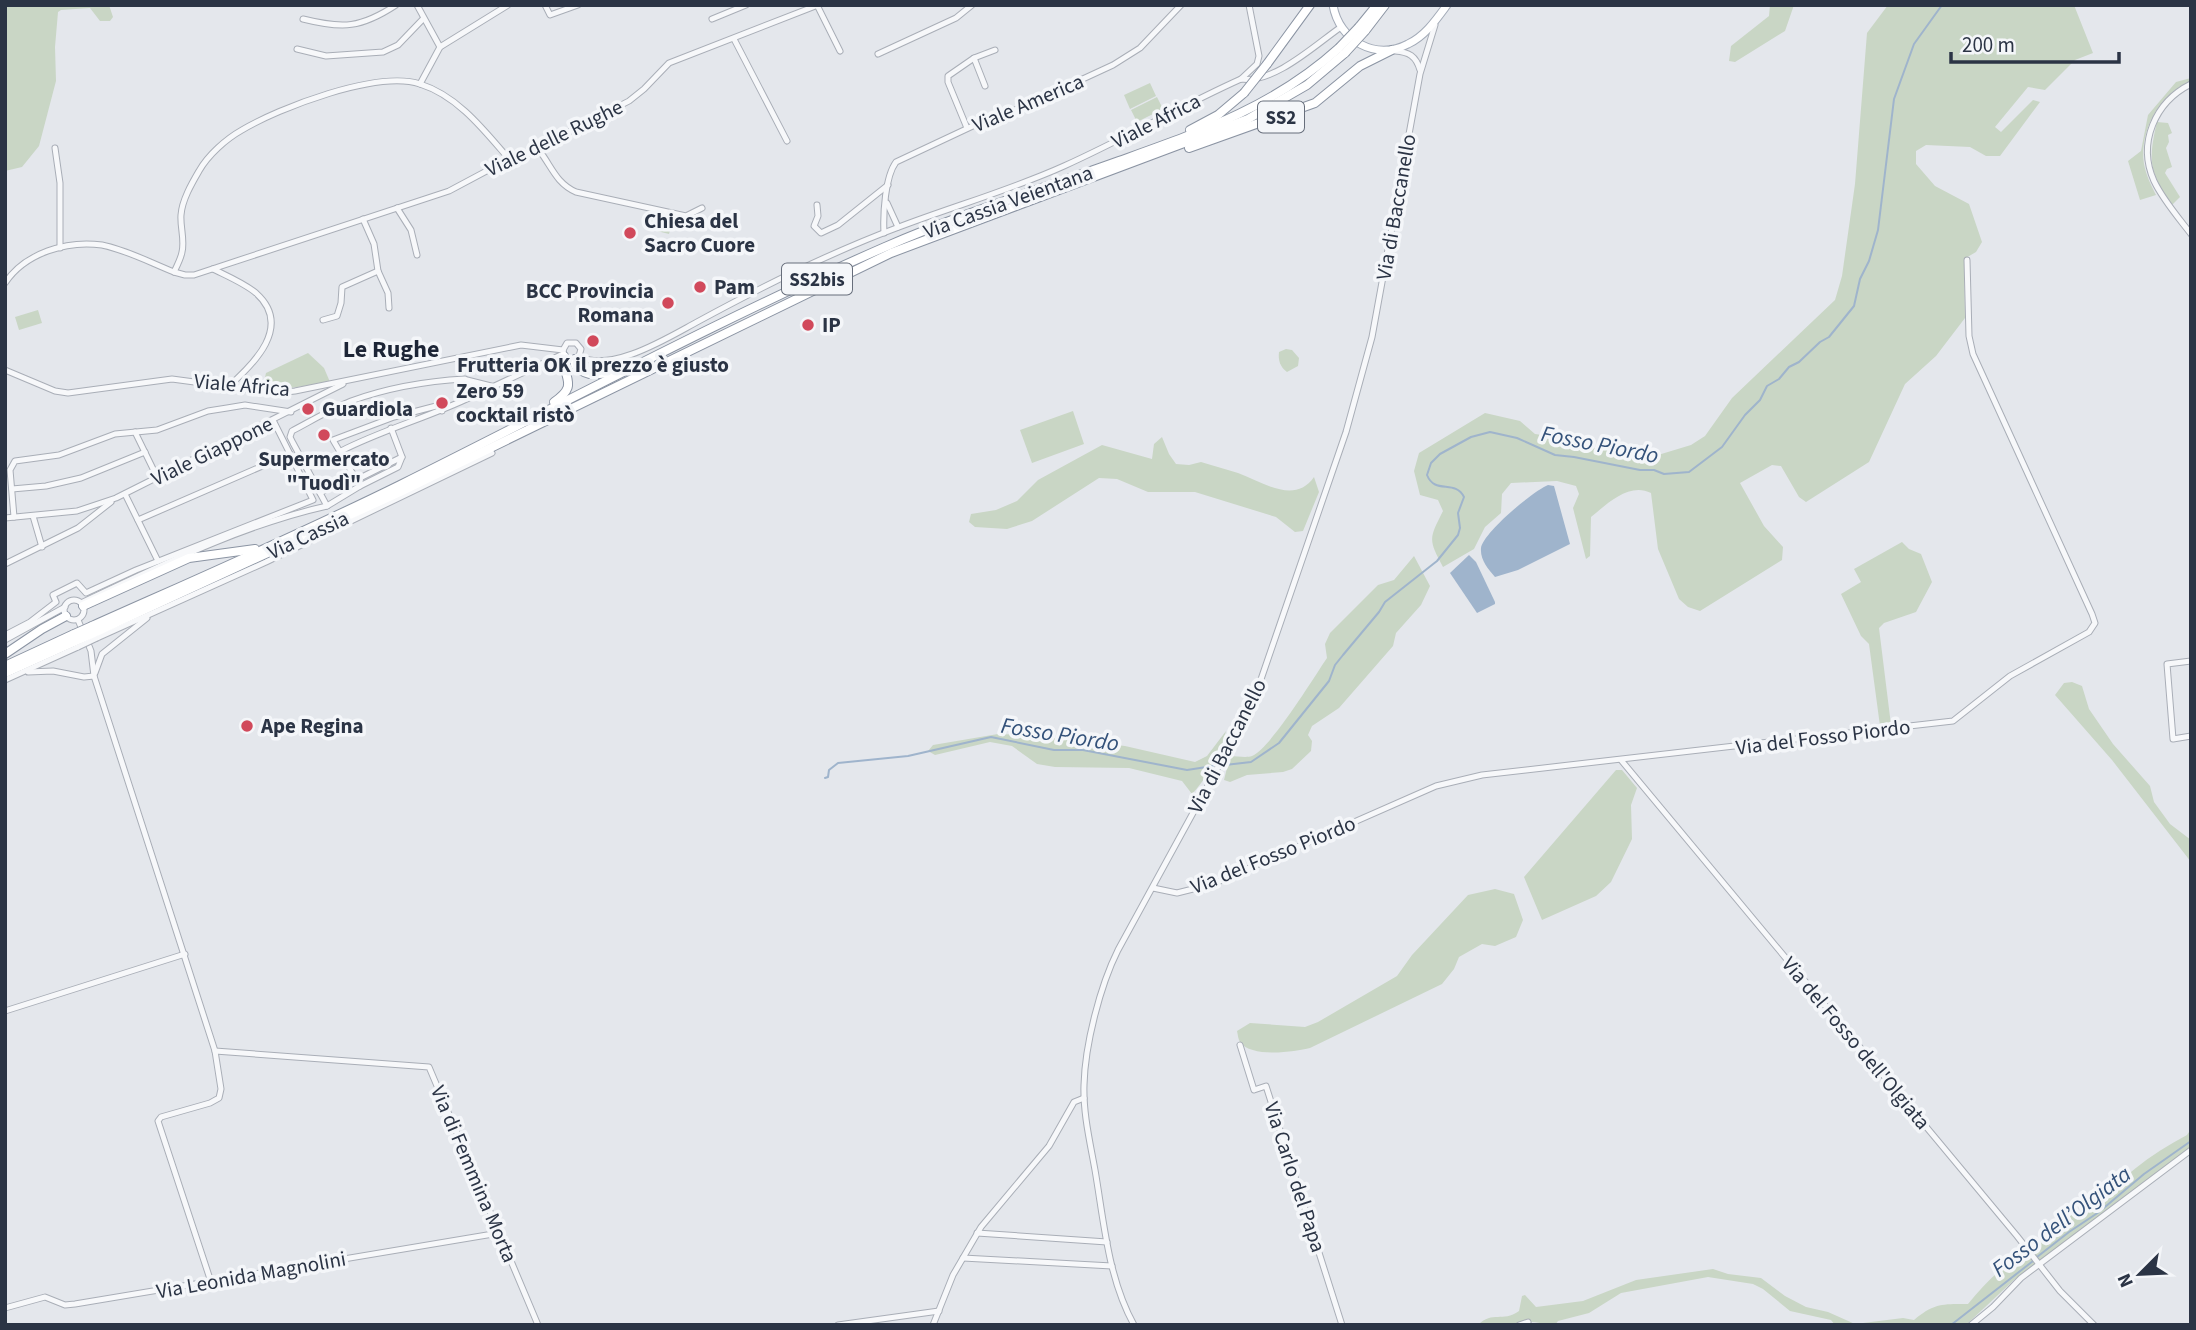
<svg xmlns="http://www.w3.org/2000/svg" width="2196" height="1330" font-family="'Source Sans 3',sans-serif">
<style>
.green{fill:#c9d6c5}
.water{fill:#9fb4cc}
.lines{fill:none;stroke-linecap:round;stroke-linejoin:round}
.stream{stroke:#9fb4cc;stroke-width:2}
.minor-casing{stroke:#a9aeb7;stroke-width:7}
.major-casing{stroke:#a3abb8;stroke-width:9}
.highway-casing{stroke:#8b94a3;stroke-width:10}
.minor{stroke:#f7f8fa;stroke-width:5}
.major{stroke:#fff;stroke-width:7}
.highway{stroke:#fff;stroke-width:8}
.minor-bridge-casing{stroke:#a9aeb7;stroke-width:7;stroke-linecap:butt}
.highway-bridge-casing{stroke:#8b94a3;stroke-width:10;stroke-linecap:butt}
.minor-bridge{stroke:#f7f8fa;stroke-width:5}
.highway-bridge{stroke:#fff;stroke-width:8}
.poi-dot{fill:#d1495b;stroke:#f4f6f9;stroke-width:2.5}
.labels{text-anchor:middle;stroke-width:7;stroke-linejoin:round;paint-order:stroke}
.shield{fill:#f4f6f9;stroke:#676e7b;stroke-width:2}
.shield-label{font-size:19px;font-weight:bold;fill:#2b3445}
.street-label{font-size:21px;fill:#2b3445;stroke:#f4f6f9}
.poi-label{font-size:21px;font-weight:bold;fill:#2b3445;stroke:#f4f6f9;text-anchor:start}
.water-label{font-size:23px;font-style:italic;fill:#34527a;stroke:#f4f6f9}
.quarter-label{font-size:24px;font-weight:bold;fill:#1d2536;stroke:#f4f6f9}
</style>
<rect width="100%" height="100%" fill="#e4e7ec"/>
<!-- green -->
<g class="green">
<polygon points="5,5 109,5 113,17 110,21 100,21 90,8 61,10 58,12 55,47 56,81 39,146 22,167 5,171"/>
<polygon points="1770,5 1794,5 1785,31 1735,62 1729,61 1731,46 1769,16"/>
<path d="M1888,5H2074L2093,53L2075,60L2045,90L2028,87L1995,127L2001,132L2033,100L2040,102L2000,156H1986L1970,147L1926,145L1916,151V164L1935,186L1969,204L1982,242L1976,252L1964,259L1965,318L1936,356L1905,384L1869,462L1806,502L1799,497L1781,466L1772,465L1740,483L1764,526L1783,547L1782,560L1700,611L1688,607L1679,599L1658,549L1651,493C1629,482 1607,504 1591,517L1590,556L1586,559L1573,508L1579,494L1576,486L1557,481L1511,483L1502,494L1501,513L1485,527L1474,549L1443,567C1428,539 1429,539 1443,511L1438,500L1420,495L1414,471L1419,453L1485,413L1520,421L1535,434L1564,438L1576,446L1658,455L1691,445L1705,436L1732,398L1835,300L1842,276L1855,184L1867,33Z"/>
<path d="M2191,78V81C2160,93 2139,130 2144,164C2146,175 2151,185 2156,195L2140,200L2128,161L2141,151L2148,115L2176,82Z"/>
<polygon points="1150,83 1156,96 1130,109 1124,95"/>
<polygon points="1157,97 1163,109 1137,122 1131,110"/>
<path d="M2157,122L2168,123L2172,133L2168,135L2169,142L2166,148L2172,167L2167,169L2165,173L2180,197L2172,205C2149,172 2148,160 2157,122Z"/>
<polygon points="648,214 673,219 669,234 645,228"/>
<polygon points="38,310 42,323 19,330 15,317"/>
<path d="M1286,349L1292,350L1299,358L1298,366L1287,372C1280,367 1278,360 1279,352Z"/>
<polygon points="308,353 324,368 330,382 284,389 263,386 266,373"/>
<polygon points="1073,411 1084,444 1032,463 1020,430"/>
<path d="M1162,437L1169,454L1176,464L1189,465L1201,462C1213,466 1226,469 1238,473C1262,482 1295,505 1314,477L1319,492L1303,531L1295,532L1276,517L1195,492H1148L1117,479L1099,478L1032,521L1007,529L975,527L969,522L971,514L996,510L1017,501L1038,480L1102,445L1152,459L1154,444Z"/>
<polygon points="1902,542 1909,549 1921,554 1932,582 1916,612 1884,623 1879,628 1891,725 1880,726 1869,644 1861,636 1841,594 1861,582 1854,569"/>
<path d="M1414,556L1430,586L1421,605L1396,633L1393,646L1339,708L1312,726L1308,735L1312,741L1311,751L1292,769L1283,772L1247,775L1230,782L1224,780L1230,756C1237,756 1246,758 1252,756C1271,748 1314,677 1327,658L1325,644L1330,633L1378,585L1394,580Z"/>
<polygon points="2072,682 2082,686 2089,709 2113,744 2150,786 2154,802 2170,824 2191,840 2191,862 2112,760 2055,695 2064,683"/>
<path d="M1226,731C1221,753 1207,778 1192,794L1182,781L1129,768L1055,767L1037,764L1012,746L990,742L935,755L928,751L933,745L998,734L1030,735L1125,746L1195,762L1207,756Z"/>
<polygon points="1616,770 1622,770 1637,788 1631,805 1632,839 1611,882 1596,896 1542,920 1524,877"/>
<path d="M1495,889L1514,894L1523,920L1516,937L1495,946L1482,944L1459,957L1454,969L1442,984L1310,1048C1294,1052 1251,1058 1240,1042C1238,1039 1238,1035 1237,1031L1250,1023L1305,1027L1318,1022L1397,976L1412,955L1468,895Z"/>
<path d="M2191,1129V1147L2040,1262L2015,1279L1966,1325H1835L1831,1320L1790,1311L1763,1289L1753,1284L1708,1277L1621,1293L1589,1313L1558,1321L1555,1325C1546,1325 1534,1321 1526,1322C1510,1325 1494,1325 1478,1325C1493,1310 1502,1323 1519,1311L1522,1296L1525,1295L1536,1307L1583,1301L1636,1280L1713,1269L1728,1274L1761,1278L1785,1296L1806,1307L1828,1312L1855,1324L1903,1318L1914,1320C1934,1303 1943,1304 1968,1304C1986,1282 2007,1260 2034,1250C2046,1230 2067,1211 2091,1210C2119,1179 2149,1155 2187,1135Z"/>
</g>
<!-- water -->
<g class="water">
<path d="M1548,485L1554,486L1570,544L1518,570L1495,577C1488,569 1480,560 1481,548C1483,533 1533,491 1548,485Z"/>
<polygon points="1469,555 1476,562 1495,602 1495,604 1477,613 1450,573"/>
</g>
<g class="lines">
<!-- stream -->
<g class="stream">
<path d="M1225,765L1251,762L1279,743L1329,681L1335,665L1343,655L1379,612L1385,602L1437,561L1458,535L1460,528L1458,513L1464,497C1455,479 1435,495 1427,475L1431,463L1440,454L1471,437L1490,432L1517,438L1555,455L1574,457L1640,470H1654L1664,474L1689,472L1722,447L1745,415L1760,400L1767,386L1779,379L1789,367L1799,362L1820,342L1829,337L1854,306L1860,279L1869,261L1878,230L1894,99L1914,44L1942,5"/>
<polyline points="825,778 828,777 829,770 838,763 908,756 991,737 1054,750 1083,750 1187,770 1213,766"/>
<polyline points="2037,1257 2069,1232 2099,1212 2144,1174 2191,1141"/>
<polyline points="1951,1325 2033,1261"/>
</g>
<!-- minor casing -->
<g class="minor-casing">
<g id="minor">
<polyline points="417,5 440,47"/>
<polyline points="545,5 550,15 578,5"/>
<polyline points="817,5 840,51"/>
<path d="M303,19C343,29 361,28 396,5"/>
<polyline points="712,19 746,5"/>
<polyline points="734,39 787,141"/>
<polyline points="297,49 326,56 383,52 398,45 423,19"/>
<path d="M1395,51C1409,52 1416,56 1420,70"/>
<polyline points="878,54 956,18 972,5"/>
<polyline points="974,58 985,86"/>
<polyline points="1241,79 1257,64 1259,56 1249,5"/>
<polyline points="420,84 440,47 508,5"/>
<path d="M2191,84C2155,102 2137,143 2154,181C2163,200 2178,217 2191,234"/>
<polyline points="967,128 948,82 948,76 974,58 995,50"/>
<polyline points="55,148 60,183 60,248"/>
<path d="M539,150C552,167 556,183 576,192L686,216L702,208"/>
<polyline points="887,203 898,227"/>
<polyline points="817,205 818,216 814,226 821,233 838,225 888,185"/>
<polyline points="397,208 411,230 417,255"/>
<polyline points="363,219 374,244 378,271 388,293 389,308"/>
<path d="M884,233C883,214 885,177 896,162L977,124L1020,108L1113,65L1140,48L1181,5"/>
<path d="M213,269C227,276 244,283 256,293C293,326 254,364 228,387"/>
<path d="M174,272C177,266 181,258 182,252C185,240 180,227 181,215C182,200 192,183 199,171C208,155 226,139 242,130C279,108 377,70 420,84C458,96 484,130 509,159"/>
<path d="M5,283C25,253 67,240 102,245C127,250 151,263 174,272L185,275H194L449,191L509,159L539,150L549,142L629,101L644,89L669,63L818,5"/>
<polyline points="323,320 337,316 341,303 342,287 378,271"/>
<path d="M563,350L564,356L571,360L579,356C610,374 669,337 697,322C763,286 829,253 899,227C954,206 1011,190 1064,166C1124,139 1181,106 1241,79C1274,84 1315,45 1341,27"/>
<polyline points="563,350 567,343 576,343 581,349 579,356"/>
<polyline points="5,370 55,391 68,393 172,379 277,393 295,391 521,345 563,350"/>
<polyline points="467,380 495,387"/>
<polyline points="473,396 563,354"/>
<polyline points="135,432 157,477"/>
<path d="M341,451C384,429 430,417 473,396V389L465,379C428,381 387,388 351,401C331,409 311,421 292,431L290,437L293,443L327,506L360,486L333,440L394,417L440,405L442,411"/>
<polyline points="356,480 402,457"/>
<polyline points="360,486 398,467 402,457 391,428"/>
<polyline points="12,489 46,486 81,478 145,452"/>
<polyline points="320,493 353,474"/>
<polyline points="125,494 158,561"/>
<polyline points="33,516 42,547"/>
<polyline points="14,517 10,470 15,461 59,455 115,434 157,430 208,411 227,408 245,405 291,412"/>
<polyline points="5,518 77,511 116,498 343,384"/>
<polyline points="138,520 290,454"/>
<polyline points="5,564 78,528 111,502"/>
<circle cx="74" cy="610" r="10"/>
<path d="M81,603C160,566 242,525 327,506"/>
<polyline points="78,620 83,632"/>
<polyline points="5,635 30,622 56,602 53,595 77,583 86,593 136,570 313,500 273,420"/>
<polyline points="97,638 266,562 492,453"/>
<polyline points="5,640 65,607"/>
<polyline points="87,641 91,651 94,676 215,1051 221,1089 219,1098 210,1103 161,1117 158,1121 211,1282"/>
<polyline points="2191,661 2167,664 2173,739 2191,736"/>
<polyline points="28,672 53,671 84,677 94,676"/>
<polyline points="95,673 102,654 147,618"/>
<polyline points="5,680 78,647"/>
<polyline points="1621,760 2017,1236 2060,1291 2094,1325"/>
<polyline points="1153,888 1177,893 1213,884 1436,786 1482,775 1953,721 2010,676 2089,632 2095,623 2092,614 1973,354 1969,336 1967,260"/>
<polyline points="5,1011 185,954"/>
<polyline points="1240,1045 1254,1090 1266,1086 1342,1325"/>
<polyline points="215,1051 429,1067 538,1325"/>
<polyline points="977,1233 1107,1242"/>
<polyline points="963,1258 1112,1266"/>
<polyline points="5,1308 45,1297 65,1305 75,1304 499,1233"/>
<polyline points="838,1325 939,1311"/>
<polyline points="933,1325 953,1275 981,1227 1049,1146 1074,1102 1084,1098"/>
<path d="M1134,1325C1108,1278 1104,1222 1095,1170C1090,1142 1083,1113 1084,1085C1085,1045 1100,986 1118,950L1240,727L1258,688L1346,432L1372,337L1420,74L1435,25"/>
<polyline points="1519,1325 1528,1322"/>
<polyline points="1971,1325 1993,1307 2021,1278 2191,1150"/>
</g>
</g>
<!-- major casing -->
<g class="major-casing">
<path id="major" d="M1333,5C1339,41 1376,61 1408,44C1425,36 1436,20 1447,5"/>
</g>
<!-- highway casing -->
<g class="highway-casing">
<g id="highway">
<polyline points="1359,27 1377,5"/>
<polyline points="1365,31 1385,5"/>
<polyline points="1267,64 1310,5"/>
<polyline points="1190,130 1218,115 1244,93"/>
<polyline points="1189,148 1315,103 1360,66 1392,50"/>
<path d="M575,359V365C587,380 602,372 618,373"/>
<path d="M554,402C580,384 562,379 564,356"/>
<polyline points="83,606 189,558 255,549"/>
<path d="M92,626C195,580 299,535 400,485C561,405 720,319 885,247C961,214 1041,189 1119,161C1200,132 1274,107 1339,48"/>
<polyline points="94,633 402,491 891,253 1248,119 1307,85 1345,53"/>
<polyline points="5,654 42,629 66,616"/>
<polyline points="5,666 74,634"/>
<polyline points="5,673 76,641"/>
</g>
</g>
<!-- minor -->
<use href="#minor" class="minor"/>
<!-- major -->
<use href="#major" class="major"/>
<!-- highway -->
<use href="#highway" class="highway"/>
<!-- minor-bridge casing -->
<g class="minor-bridge-casing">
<polyline id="minor-bridge" points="78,647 97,638"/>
</g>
<!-- highway-bridge casing -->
<g class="highway-bridge-casing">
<g id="highway-bridge">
<polyline points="1339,48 1359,27"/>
<polyline points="1345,53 1365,31"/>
<polyline points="1244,93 1267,64"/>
<polyline points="74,634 92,626"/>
<polyline points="76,641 94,633"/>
</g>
</g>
<!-- minor-bridge -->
<use href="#minor-bridge" class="minor-bridge"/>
<!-- highway-bridge -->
<use href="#highway-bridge" class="highway-bridge"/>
</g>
<!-- markers -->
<g class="poi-dot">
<circle cx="630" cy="233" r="7"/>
<circle cx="700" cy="287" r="7"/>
<circle cx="668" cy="303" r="7"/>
<circle cx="808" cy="325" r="7"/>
<circle cx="593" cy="341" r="7"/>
<circle cx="442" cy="403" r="7"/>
<circle cx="308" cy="409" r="7"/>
<circle cx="324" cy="435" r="7"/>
<circle cx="247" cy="726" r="7"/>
</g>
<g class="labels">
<!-- shield labels -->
<g class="shield">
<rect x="1258" y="101.5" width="46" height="31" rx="5"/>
<rect x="782" y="263.5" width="70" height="31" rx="5"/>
</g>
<g class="shield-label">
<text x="1281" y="124">SS2</text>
<text x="817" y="286">SS2bis</text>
</g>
<!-- street labels -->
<g class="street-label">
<text transform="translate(1028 103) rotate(-23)" y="7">Viale America</text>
<text transform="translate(1156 121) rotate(-27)" y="7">Viale Africa</text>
<text transform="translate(554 138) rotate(-26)" y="7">Viale delle Rughe</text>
<text transform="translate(1008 202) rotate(-20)" y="7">Via Cassia Veientana</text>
<text transform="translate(1396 207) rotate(-80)" y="7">Via di Baccanello</text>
<text transform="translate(242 385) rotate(5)" y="7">Viale Africa</text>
<text transform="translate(212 451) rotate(-26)" y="7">Viale Giappone</text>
<text transform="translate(308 535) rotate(-25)" y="7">Via Cassia</text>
<text transform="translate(1823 737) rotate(-7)" y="7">Via del Fosso Piordo</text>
<text transform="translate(1227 746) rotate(-63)" y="7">Via di Baccanello</text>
<text transform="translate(1273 855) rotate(-22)" y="7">Via del Fosso Piordo</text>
<text transform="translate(1856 1043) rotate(50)" y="7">Via del Fosso dell'Olgiata</text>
<text transform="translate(474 1174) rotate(67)" y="7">Via di Femmina Morta</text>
<text transform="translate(1295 1177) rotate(72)" y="7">Via Carlo del Papa</text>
<text transform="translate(251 1275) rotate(-10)" y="7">Via Leonida Magnolini</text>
</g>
<!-- poi labels -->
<g class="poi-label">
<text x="644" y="228">Chiesa del<tspan x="644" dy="24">Sacro Cuore</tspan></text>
<text x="714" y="294">Pam</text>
<text x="654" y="298" text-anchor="end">BCC Provincia<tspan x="654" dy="24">Romana</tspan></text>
<text x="822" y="332">IP</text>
<text x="593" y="372" text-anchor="middle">Frutteria OK il prezzo è giusto</text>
<text x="456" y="398">Zero 59<tspan x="456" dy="24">cocktail ristò</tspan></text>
<text x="322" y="416">Guardiola</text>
<text x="324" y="466" text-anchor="middle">Supermercato<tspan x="324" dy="24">"Tuodì"</tspan></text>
<text x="261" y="733">Ape Regina</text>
</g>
<!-- water labels -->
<g class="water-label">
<text transform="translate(1600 444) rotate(11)" y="8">Fosso Piordo</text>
<text transform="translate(1060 734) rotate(9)" y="8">Fosso Piordo</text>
<text transform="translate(2061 1221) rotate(-37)" y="8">Fosso dell’Olgiata</text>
</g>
<!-- quarter labels -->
<g class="quarter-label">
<text x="391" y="357">Le Rughe</text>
</g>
</g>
<!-- border -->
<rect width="2196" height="1330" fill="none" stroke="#2b3445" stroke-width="14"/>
<!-- north arrow -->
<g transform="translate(2140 1274) rotate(246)" stroke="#f4f6f9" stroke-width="5" paint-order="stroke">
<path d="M0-5L12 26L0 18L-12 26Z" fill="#2b3445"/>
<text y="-10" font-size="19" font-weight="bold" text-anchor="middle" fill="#2b3445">N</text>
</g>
<!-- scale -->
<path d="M1951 52v10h168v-10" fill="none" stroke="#2b3445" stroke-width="3.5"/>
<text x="1962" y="52" font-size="21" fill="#2b3445" stroke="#f4f6f9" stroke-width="5" paint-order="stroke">200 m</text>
</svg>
